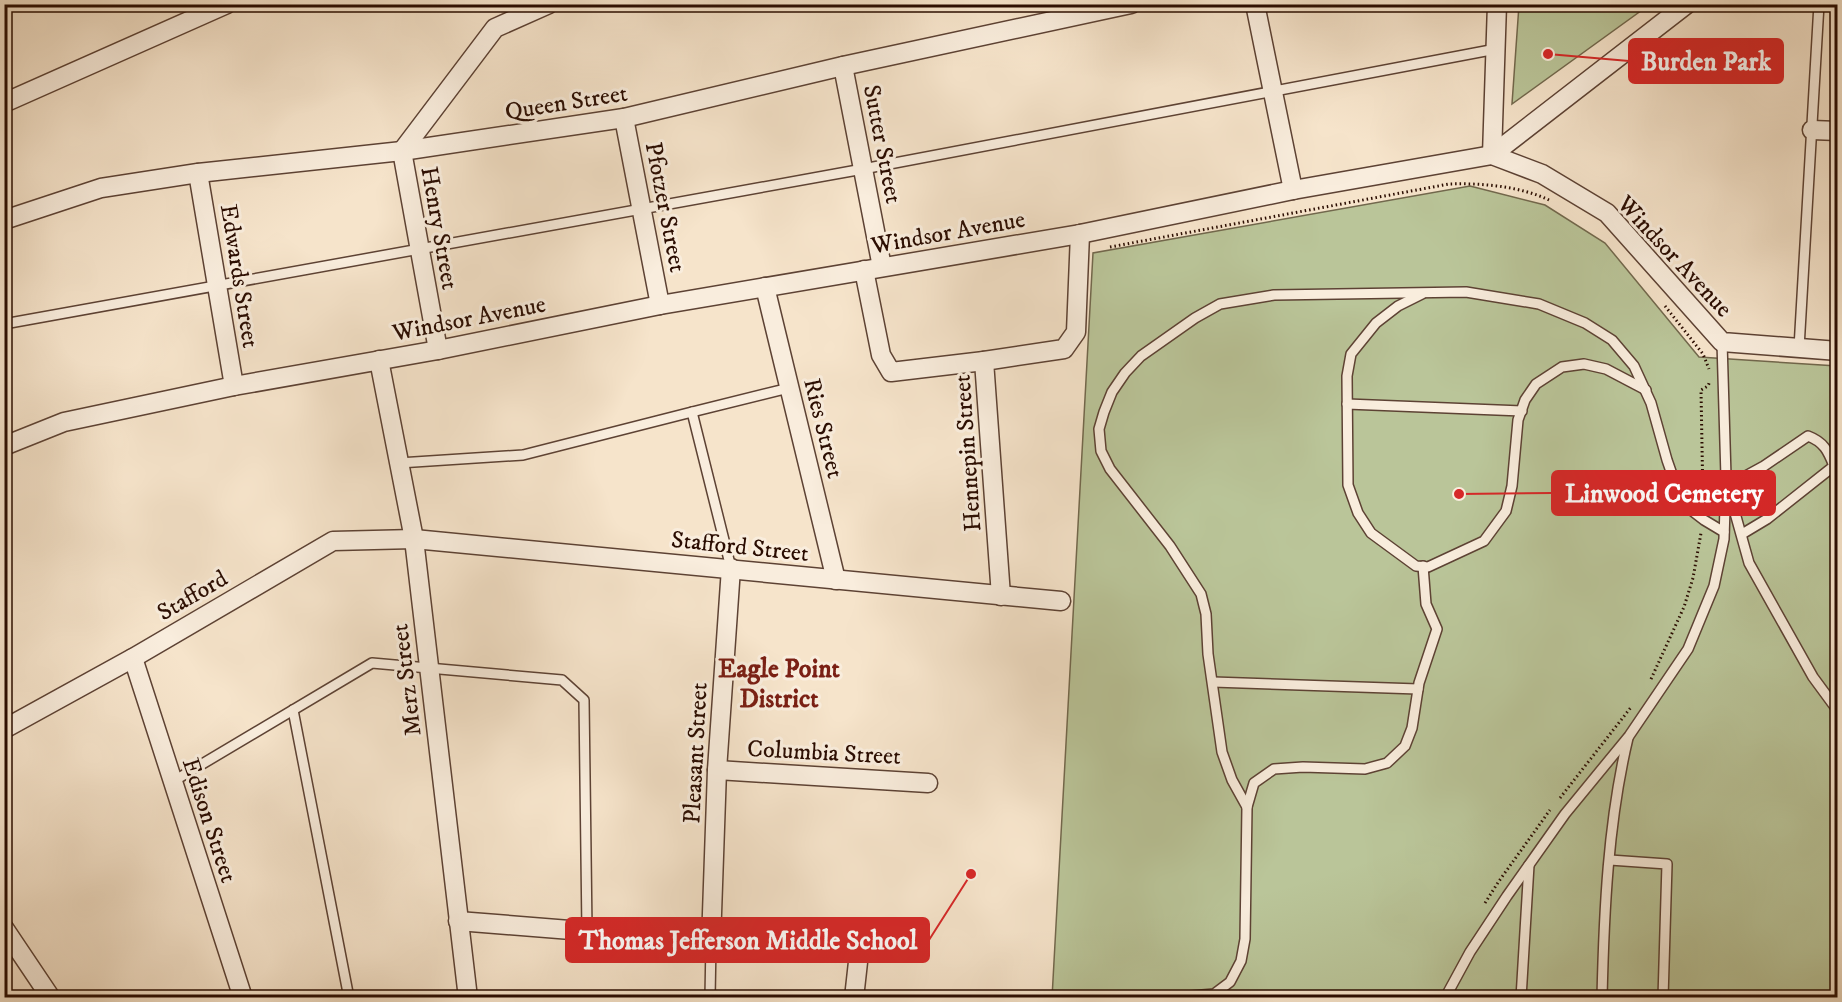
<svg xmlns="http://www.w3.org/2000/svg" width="1842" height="1002" font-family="'IM FELL DW Pica',serif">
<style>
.green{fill:#bac599;stroke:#72684d;stroke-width:1.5}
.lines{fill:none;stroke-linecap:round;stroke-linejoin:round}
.service-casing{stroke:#5d4234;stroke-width:12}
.minor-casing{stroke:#5d4234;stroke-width:21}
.path{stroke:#2a0c01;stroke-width:3;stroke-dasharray:1.5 3;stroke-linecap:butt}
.service{stroke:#f9eddd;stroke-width:9}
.minor{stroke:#f9eddd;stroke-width:18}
.labels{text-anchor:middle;stroke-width:6;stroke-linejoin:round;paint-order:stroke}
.street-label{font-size:24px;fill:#2a0c01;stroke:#f9eddd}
.neighbourhood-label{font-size:26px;font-weight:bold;fill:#7a1f14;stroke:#f9eddd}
.leader{fill:none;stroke:#d62828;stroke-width:2}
.callout-dot{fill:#d62828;stroke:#f9eddd;stroke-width:2}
.callout{fill:#d62828;stroke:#d62828;stroke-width:2}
.callout-label{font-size:26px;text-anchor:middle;font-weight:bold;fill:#fff}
</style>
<rect width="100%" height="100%" fill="#f6e4cb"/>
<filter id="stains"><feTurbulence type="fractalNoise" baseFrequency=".00333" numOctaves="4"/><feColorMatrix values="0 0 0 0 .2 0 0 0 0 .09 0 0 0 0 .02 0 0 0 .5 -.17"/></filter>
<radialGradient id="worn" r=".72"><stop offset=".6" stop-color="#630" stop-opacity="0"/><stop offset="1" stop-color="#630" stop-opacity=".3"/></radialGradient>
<!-- green -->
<g class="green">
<polygon points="1519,5 1519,4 1649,5 1512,104"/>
<polygon points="1470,186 1545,205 1605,243 1699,357 1837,366 1837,997 1052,998 1093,253"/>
</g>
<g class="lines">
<!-- service casing -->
<g class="service-casing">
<g id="service">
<polyline points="1422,294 1398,306 1376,323 1351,354 1347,376 1348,485 1358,513 1371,533 1416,566 1428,567 1484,541 1506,511 1512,486 1518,420 1525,400 1536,384 1562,367 1584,364 1606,369 1646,390"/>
<polyline points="4,324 863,169 1496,49"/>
<polyline points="1799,348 1819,4"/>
<polyline points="1347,404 1522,411"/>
<polyline points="692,412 789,388"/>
<polyline points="399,463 523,455 692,412 731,568"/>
<path d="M1726,477L1742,478L1764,466L1808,436C1824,442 1828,451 1834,466L1767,519L1742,534"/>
<polyline points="1728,488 1749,563 1813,677 1838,711"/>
<polyline points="1213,682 1418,689"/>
<polyline points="293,710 349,998"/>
<polyline points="172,782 372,663 562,680 584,700 587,931"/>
<polyline points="1247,807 1232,780 1222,752 1208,654 1206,614 1201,594 1170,546 1110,469 1101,451 1099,429 1104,412 1112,392 1125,373 1141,356 1195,318 1220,304 1274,295 1466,292 1539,304 1585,323 1612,340 1634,366 1651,403 1667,460 1682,503 1704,520 1724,532"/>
<polyline points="1610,860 1667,864 1663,998"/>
<polyline points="710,998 711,942"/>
<polyline points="1167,998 1214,994 1230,982 1241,961 1245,939 1247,807 1254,783 1274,769 1303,767 1365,769 1387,763 1405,746 1412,728 1419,683 1437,629 1426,604 1423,566"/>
<polyline points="1445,998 1470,952 1507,896 1565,814 1629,736 1688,649 1714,586 1724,539 1726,477 1722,342"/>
<polyline points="1521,998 1529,865"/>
<path d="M1602,998C1604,911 1608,822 1628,738"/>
</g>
</g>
<!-- minor casing -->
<g class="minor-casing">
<g id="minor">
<polyline points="1255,4 1293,190"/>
<polyline points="843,66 882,267"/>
<polyline points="4,103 227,4"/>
<polyline points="624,118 660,305"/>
<polyline points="1812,130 1838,131"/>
<polyline points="1492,155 1687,4"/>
<polyline points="1492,155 1497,4"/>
<polyline points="198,173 234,386"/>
<polyline points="4,220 101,188 198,173 402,151 624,118 843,66 1131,4"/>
<polyline points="864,270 881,355 891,372 984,361"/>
<polyline points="765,287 836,580"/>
<polyline points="438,350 402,151 495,28 549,4"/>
<polyline points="379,360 414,539 468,998"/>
<polyline points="4,446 64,422 234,386 438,350 660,305 1080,234 1293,190 1492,155 1542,174 1607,213 1722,342 1838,351"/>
<polyline points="1001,596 984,361 1064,349 1076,332 1080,234"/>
<polyline points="133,658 243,998"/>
<polyline points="4,729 133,658 333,541 414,539 1061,601"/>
<polyline points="717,770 928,783"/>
<polyline points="458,921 859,953 854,998"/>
<polyline points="4,928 51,998"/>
<polyline points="711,942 717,770 731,568"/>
</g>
</g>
<!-- path -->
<g class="path">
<path d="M1110,247L1449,184C1482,183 1519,186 1549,200"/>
<polyline points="1665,306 1703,354 1709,369"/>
<polyline points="1703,502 1701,390 1708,386 1710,381"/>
<polyline points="1651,679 1684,607 1693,578 1701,533"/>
<polyline points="1560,798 1632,706"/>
<polyline points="1485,903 1499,881 1550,810"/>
</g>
<!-- service -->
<use href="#service" class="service"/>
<!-- minor -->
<use href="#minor" class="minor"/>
</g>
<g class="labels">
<!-- street labels -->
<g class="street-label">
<text transform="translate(566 102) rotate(-9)" y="8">Queen Street</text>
<text transform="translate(883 144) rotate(79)" y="8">Sutter Street</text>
<text transform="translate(666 207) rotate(79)" y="8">Pfotzer Street</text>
<text transform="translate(440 228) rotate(80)" y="8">Henry Street</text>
<text transform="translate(948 232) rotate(-10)" y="8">Windsor Avenue</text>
<text transform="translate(1675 256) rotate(47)" y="8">Windsor Avenue</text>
<text transform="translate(240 276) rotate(81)" y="8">Edwards Street</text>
<text transform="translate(469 318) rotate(-11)" y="8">Windsor Avenue</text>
<text transform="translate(824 428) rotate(76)" y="8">Ries Street</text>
<text transform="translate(967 453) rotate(-94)" y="8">Hennepin Street</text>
<text transform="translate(740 546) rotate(6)" y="8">Stafford Street</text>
<text transform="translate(192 595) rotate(-30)" y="8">Stafford</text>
<text transform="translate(406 680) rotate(-97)" y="8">Merz Street</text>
<text transform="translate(824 752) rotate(3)" y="8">Columbia Street</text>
<text transform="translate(695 753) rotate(-87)" y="8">Pleasant Street</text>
<text transform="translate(210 820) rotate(72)" y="8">Edison Street</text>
</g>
<!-- neighbourhood labels -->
<g class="neighbourhood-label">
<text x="779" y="677">Eagle Point<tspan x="779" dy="30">District</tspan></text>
</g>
</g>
<!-- callouts -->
<path class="leader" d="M1548 54L1629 61M1459 494L1552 493M971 874L929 940"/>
<g class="callout-dot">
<circle cx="1548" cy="54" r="6"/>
<circle cx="1459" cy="494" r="6"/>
<circle cx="971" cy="874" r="6"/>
</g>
<g class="callout">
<rect x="1629" y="39" width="154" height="44" rx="6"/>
<rect x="1552" y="471" width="223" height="44" rx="6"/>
<rect x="566" y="918" width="363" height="44" rx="6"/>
</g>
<g class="callout-label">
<text x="1706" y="70">Burden Park</text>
<text x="1664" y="502">Linwood Cemetery</text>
<text x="748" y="949">Thomas Jefferson Middle School</text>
</g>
<!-- margin -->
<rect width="1842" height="1002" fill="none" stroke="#f6e4cb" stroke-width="24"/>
<rect x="6" y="6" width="1830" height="990" fill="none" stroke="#2a0c01" stroke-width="3"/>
<rect x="12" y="12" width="1818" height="978" fill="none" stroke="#2a0c01" stroke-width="1.5"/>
<rect width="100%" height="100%" filter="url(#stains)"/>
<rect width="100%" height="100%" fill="url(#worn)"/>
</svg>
